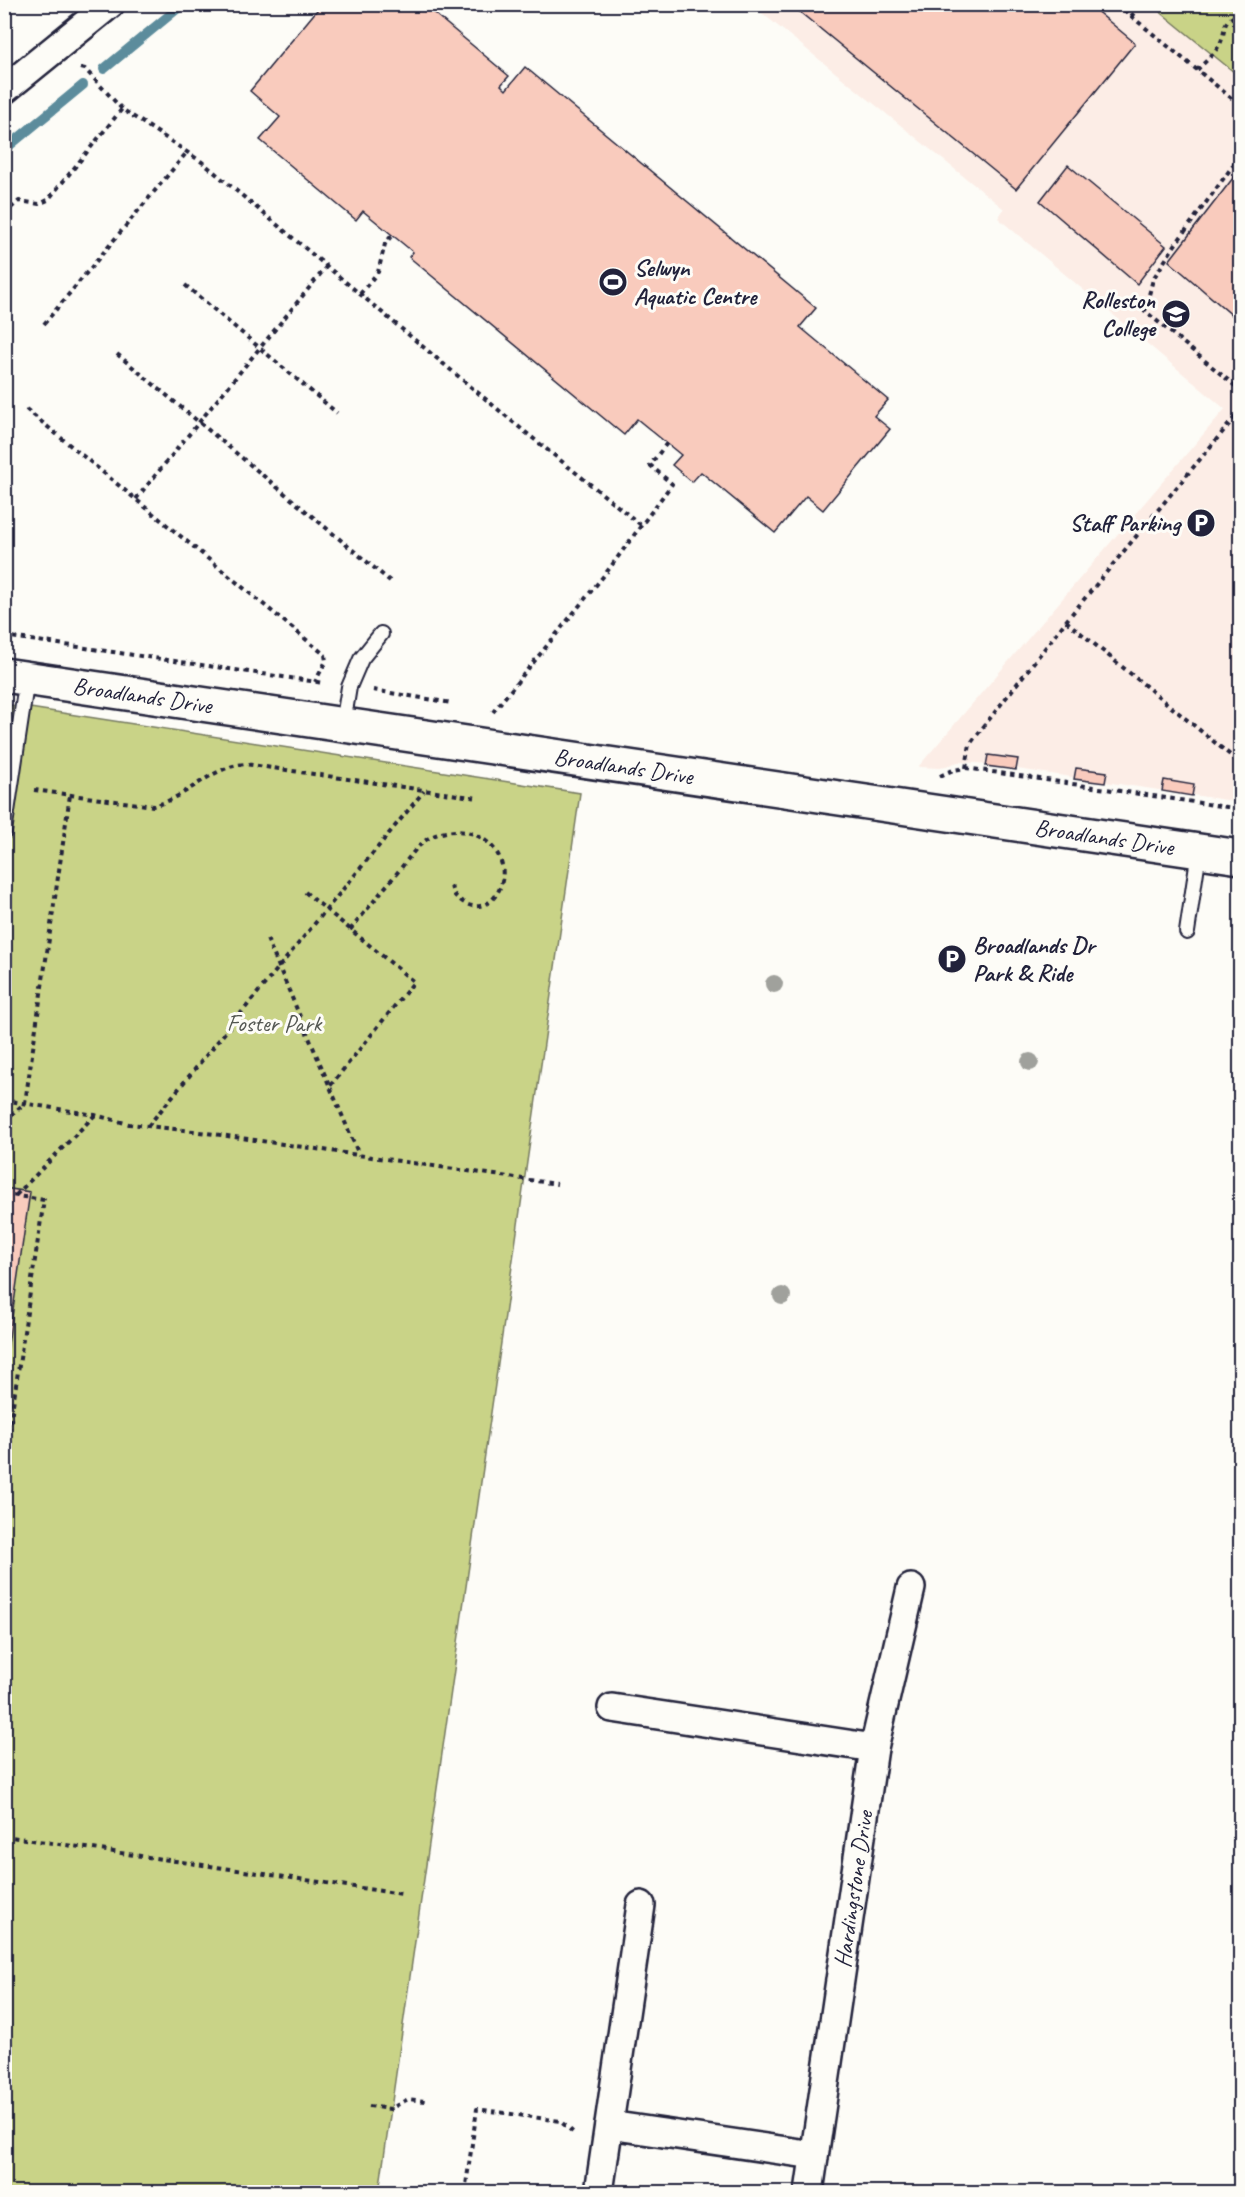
<svg xmlns="http://www.w3.org/2000/svg" width="1245" height="2197" font-family="Caveat,sans-serif">
<style>
.built{fill:#fcede6}
.green{fill:#c9d387;stroke:#767a61;stroke-width:1.5}
.lines{fill:none;stroke-linecap:round;stroke-linejoin:round}
.stream{stroke:#5c8c9c;stroke-width:10}
.building{fill:#f9cbbd;stroke:#22223b;stroke-width:1.5}
.lane-casing{stroke:#22223b;stroke-width:18}
.street-casing{stroke:#22223b;stroke-width:32}
.secondary-casing{stroke:#22223b;stroke-width:38}
.path{stroke:#22223b;stroke-width:4;stroke-dasharray:4.5 4.5;stroke-linecap:butt}
.lane{stroke:#fdfcf7;stroke-width:14}
.street{stroke:#fdfcf7;stroke-width:27}
.secondary{stroke:#fdfcf7;stroke-width:33}
.tree{fill:#a0a19c}
.labels{text-anchor:middle;stroke-width:6;stroke-linejoin:round;paint-order:stroke}
.poi-label{font-size:24px;font-weight:bold;fill:#22223b;stroke:#fdfcf7;text-anchor:start}
.street-label{font-size:24px;fill:#22223b;stroke:#fdfcf7}
.park-label{font-size:24px;fill:#545752;stroke:#fdfcf7}
</style>
<rect width="100%" height="100%" fill="#fdfcf7"/>
<filter id="ink" filterUnits="userSpaceOnUse"><feTurbulence type="fractalNoise" baseFrequency=".0167" numOctaves="2"/><feDisplacementMap in="SourceGraphic" scale="12" xChannelSelector="R" yChannelSelector="G"/><feConvolveMatrix kernelMatrix="1 2 1 2 8 2 1 2 1" color-interpolation-filters="sRGB"/></filter>
<g filter="url(#ink)">
<!-- built -->
<polygon class="built" points="752,5 1240,5 1240,802 977,763 958,762 940,768 918,767 1225,409 998,218 1004,209"/>
<!-- green -->
<g class="green">
<polygon points="1159,5 1240,5 1240,77 1158,10"/>
<polygon points="4,704 580,793 379,2192 5,2192"/>
</g>
<g class="lines">
<!-- stream -->
<g class="stream">
<polyline points="104,69 183,4"/>
<polyline points="4,150 83,85"/>
</g>
</g>
<!-- building -->
<g class="building">
<polygon points="322,4 423,4 509,76 501,85 506,90 525,67 816,308 800,327 888,400 874,416 890,429 823,510 806,496 775,533 701,472 692,482 672,465 681,455 637,419 624,435 409,257 413,252 363,211 356,220 260,140 280,117 250,91"/>
<polygon points="790,4 1088,4 1135,43 1016,189"/>
<polygon points="1068,165 1166,246 1137,284 1040,201"/>
<polygon points="1240,169 1240,322 1169,261"/>
<polygon points="988,755 1018,759 1016,770 986,766"/>
<polygon points="1076,768 1107,772 1105,783 1074,779"/>
<polygon points="1164,780 1194,785 1192,796 1162,791"/>
<polygon points="4,1188 30,1192 4,1372"/>
</g>
<g class="lines">
<!-- lane casing -->
<g class="lane-casing">
<g id="lane">
<polyline points="343,724 349,687 361,659 381,634"/>
<polyline points="4,832 27,678"/>
<polyline points="1187,932 1199,851"/>
</g>
</g>
<!-- street casing -->
<g class="street-casing">
<g id="street">
<polyline points="4,90 110,4"/>
<polyline points="612,1708 874,1748"/>
<polyline points="609,2125 814,2155"/>
<polyline points="599,2192 641,1905"/>
<path id="s1" d="M809,2192L874,1748L911,1588"/>
</g>
</g>
<!-- secondary casing -->
<g class="secondary-casing">
<g id="secondary">
<path id="s2" d="M4,675L1240,857"/>
</g>
</g>
<!-- path -->
<g class="path">
<polyline points="1117,4 1131,16 1144,4"/>
<polyline points="1131,16 1240,105"/>
<polyline points="81,68 85,69 122,109"/>
<path d="M1197,70C1205,62 1215,53 1220,44C1227,30 1220,19 1240,15"/>
<polyline points="1240,156 1175,245 1153,279 1145,311 1240,390"/>
<polyline points="4,214 19,201 39,204 48,200 122,109 202,162 519,427 641,525"/>
<polyline points="185,285 337,413"/>
<polyline points="360,294 378,272 385,244 392,235"/>
<polyline points="44,324 188,151"/>
<polyline points="117,354 390,581"/>
<polyline points="26,409 325,655 326,661 315,682"/>
<polyline points="136,499 327,266"/>
<polyline points="1066,621 1240,763"/>
<polyline points="4,636 324,683"/>
<polyline points="373,690 452,703"/>
<polyline points="493,712 606,573 672,484 650,465 667,443"/>
<polyline points="966,768 970,744 1066,621 1240,411"/>
<polyline points="940,776 953,770 966,768 1240,809"/>
<path d="M34,790L153,806C187,798 210,767 245,764L478,798"/>
<polyline points="305,892 414,982 330,1086"/>
<path d="M350,930C366,911 381,892 397,873C407,861 417,844 431,837C445,830 462,829 476,835C528,860 494,927 460,900C453,895 450,889 452,881"/>
<polyline points="267,939 359,1155"/>
<polyline points="4,1100 95,1115 129,1124 193,1131 557,1184"/>
<polyline points="4,1121 25,1103 70,795"/>
<polyline points="148,1126 424,791"/>
<polyline points="4,1194 44,1200 4,1464"/>
<polyline points="16,1195 95,1115"/>
<polyline points="4,1836 402,1894"/>
<polyline points="369,2106 390,2109 408,2099 425,2101"/>
<polyline points="465,2192 477,2109 560,2121 575,2134"/>
</g>
<!-- lane -->
<use href="#lane" class="lane"/>
<!-- street -->
<use href="#street" class="street"/>
<!-- secondary -->
<use href="#secondary" class="secondary"/>
</g>
<!-- trees -->
<g class="tree">
<circle cx="774" cy="984" r="9"/>
<circle cx="1030" cy="1062" r="9"/>
<circle cx="782" cy="1296" r="9"/>
</g>
</g>
<!-- icons -->
<defs>
<g id="stadium-disc" transform="scale(1.5)"><circle r="9.5" fill="#22223b" stroke="#fdfcf7"/><path d="M0-5a6.5 5 0 1 0 0 10a6.5 5 0 1 0 0-10ZM-3.5-1.8h7v3.6h-7Z" fill="#fff"/></g>
<g id="school-disc" transform="scale(1.5)"><circle r="9.5" fill="#22223b" stroke="#fdfcf7"/><path d="M0-5L7-2L0 1L-7-2ZM-4 1L0 2.5L4 1V4Q0 6-4 4Z" fill="#fff"/></g>
<g id="parking-disc" transform="scale(1.5)"><circle r="9.5" fill="#22223b" stroke="#fdfcf7"/><path d="M-3.5-5.5H1a3.5 3.5 0 0 1 0 7H-1V5.5H-3.5ZM-1-3.4V-.6H.8a1.4 1.4 0 0 0 0-2.8Z" fill="#fff"/></g>
</defs>
<g fill-rule="evenodd">
<use href="#stadium-disc" x="613" y="282"/>
<use href="#school-disc" x="1176" y="314"/>
<use href="#parking-disc" x="1201" y="523"/>
<use href="#parking-disc" x="952" y="959"/>
</g>
<g class="labels">
<!-- poi labels -->
<g class="poi-label">
<text x="634" y="276">Selwyn<tspan x="634" dy="28">Aquatic Centre</tspan></text>
<text x="1155" y="308" text-anchor="end">Rolleston<tspan x="1155" dy="28">College</tspan></text>
<text x="1180" y="531" text-anchor="end">Staff Parking</text>
<text x="973" y="953">Broadlands Dr<tspan x="973" dy="28">Park &amp; Ride</tspan></text>
</g>
<!-- street labels -->
<g class="street-label">
<text dy="8" stroke="none"><textPath href="#s2" startOffset="140">Broadlands Drive</textPath></text>
<text dy="8" stroke="none"><textPath href="#s2" startOffset="626">Broadlands Drive</textPath></text>
<text dy="8" stroke="none"><textPath href="#s2" startOffset="1112">Broadlands Drive</textPath></text>
<text dy="8" stroke="none"><textPath href="#s1" startOffset="306">Hardingstone Drive</textPath></text>
</g>
<!-- park labels -->
<g class="park-label">
<text x="274" y="1031">Foster Park</text>
</g>
</g>
<!-- margin -->
<rect width="1245" height="2197" fill="none" stroke="#fdfcf7" stroke-width="24"/>
<rect x="12" y="12" width="1221" height="2173" fill="none" stroke="#22223b" stroke-width="2" filter="url(#ink)"/>
</svg>
